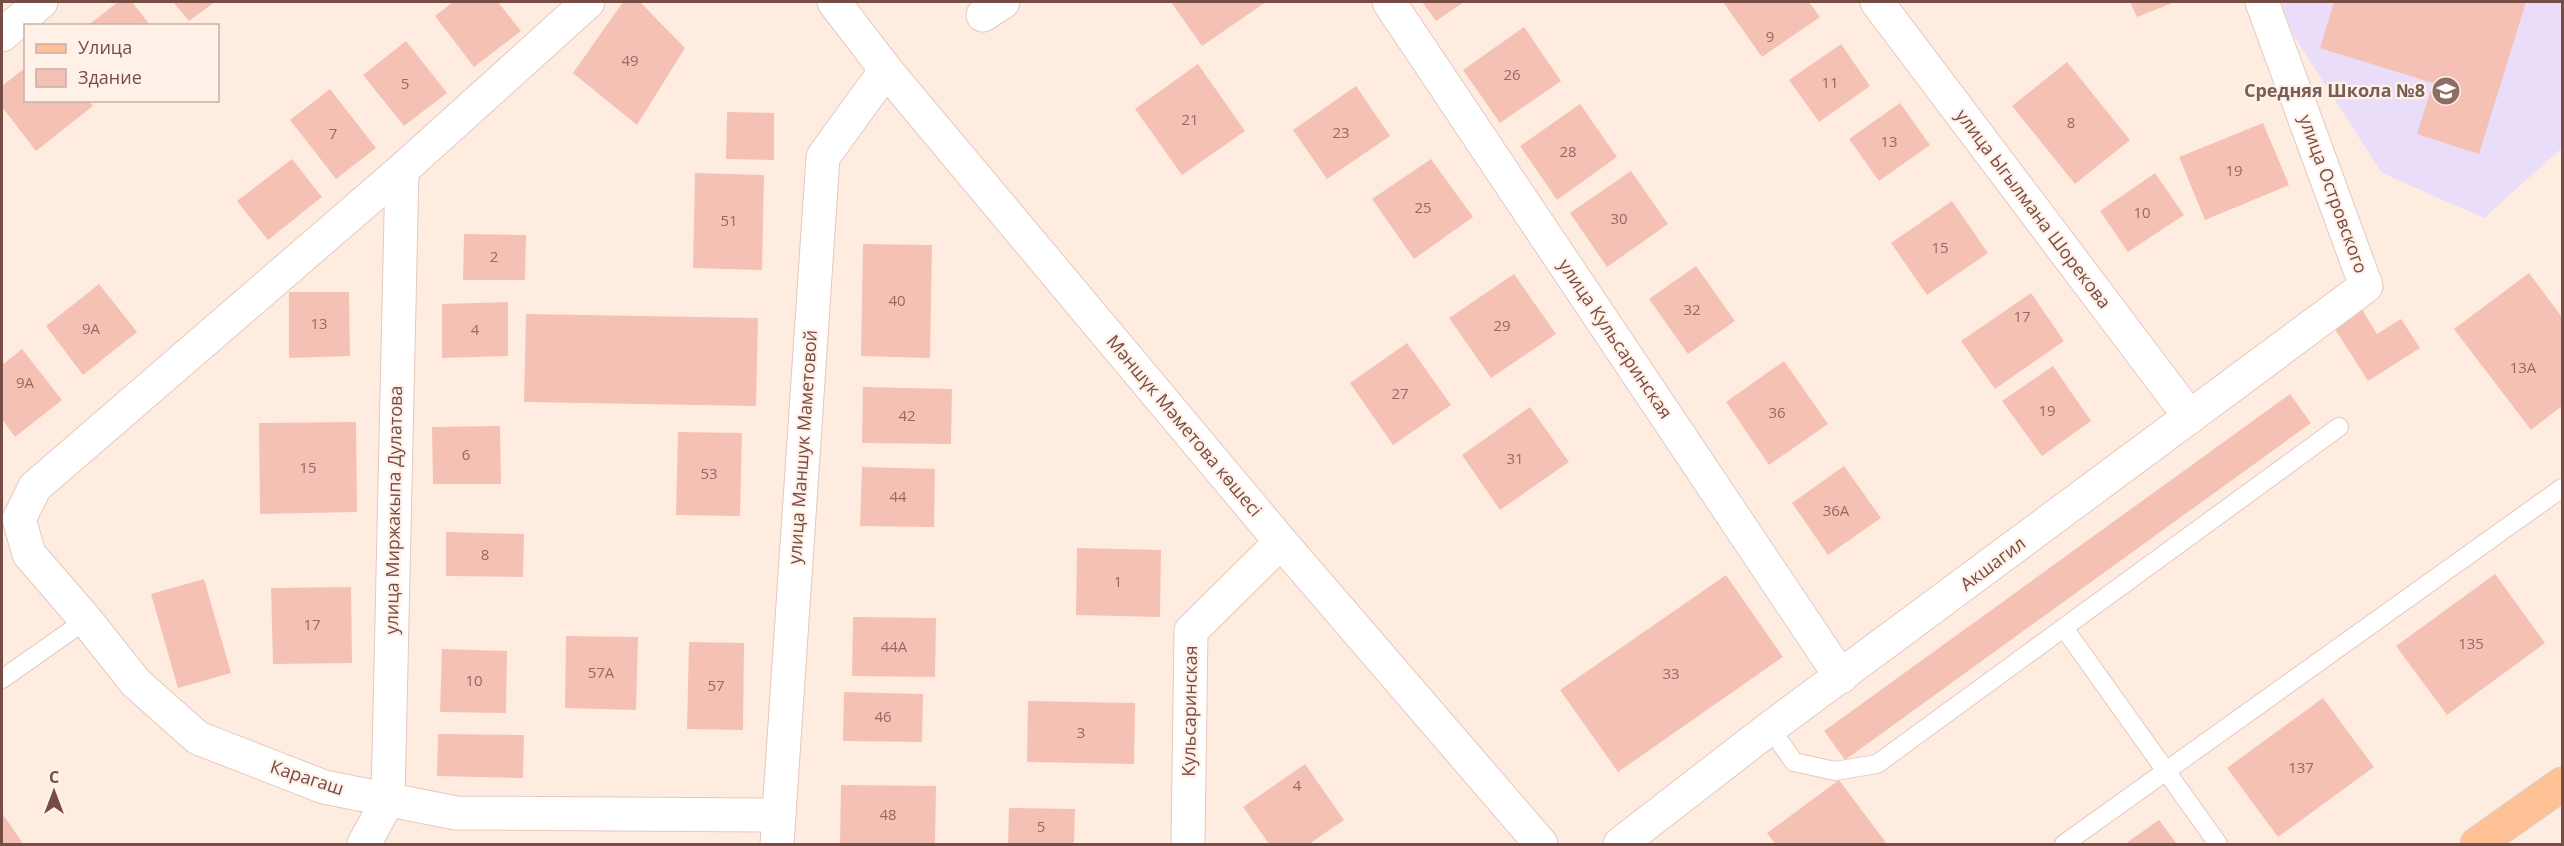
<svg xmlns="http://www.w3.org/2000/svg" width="2564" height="846" font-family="'Open Sans',sans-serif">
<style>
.education{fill:#e9ddfa}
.building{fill:#f6c1b5}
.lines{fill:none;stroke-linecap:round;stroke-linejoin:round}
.lane-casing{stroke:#e5c8be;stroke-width:20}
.street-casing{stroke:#e5c8be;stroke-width:35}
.primary-casing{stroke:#d9cdcb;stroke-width:35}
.lane{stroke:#fff;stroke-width:18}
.street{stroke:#fff;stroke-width:33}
.primary{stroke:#ffc296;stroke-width:33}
.labels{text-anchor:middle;stroke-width:4.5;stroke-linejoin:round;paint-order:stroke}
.number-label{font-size:15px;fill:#976961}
.education-label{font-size:18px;font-weight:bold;fill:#785e54;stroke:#fff1e8;text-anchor:end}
.street-label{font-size:18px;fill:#774c45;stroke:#fff1e8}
</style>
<rect width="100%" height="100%" fill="#feece0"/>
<!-- education -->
<polygon class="education" points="2281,2 2562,2 2562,148 2484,218 2382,173 2292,33"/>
<!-- building -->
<g class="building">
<polygon points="118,2 132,2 151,26 87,26"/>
<polygon points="173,2 215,2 189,21"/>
<polygon points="453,2 498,2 521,31 474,67 435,16"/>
<polygon points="623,2 640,2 685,48 637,125 573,73"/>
<polygon points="1171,2 1266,2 1202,46"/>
<polygon points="1422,2 1464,2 1436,21"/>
<polygon points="1723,2 1809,2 1820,17 1762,57"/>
<polygon points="2130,2 2175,2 2137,17"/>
<polygon points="2334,2 2526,2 2479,154 2417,134 2433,83 2320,48"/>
<polygon points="1524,27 1561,81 1500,123 1463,70"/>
<polygon points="406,41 447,93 404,126 363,75"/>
<polygon points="1841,44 1870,86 1819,122 1789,80"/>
<polygon points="2067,62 2130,140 2075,184 2012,106"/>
<polygon points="1198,64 1245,131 1182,175 1135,109"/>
<polygon points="26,67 26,100 88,100 93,106 36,151 2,107 2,86"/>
<polygon points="1356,86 1390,136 1327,179 1293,130"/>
<polygon points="330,89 376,148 336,179 290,120"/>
<polygon points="1900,103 1930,145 1879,181 1849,139"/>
<polygon points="1580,104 1617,157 1557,200 1520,146"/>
<polygon points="727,112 774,113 774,160 726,159"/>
<polygon points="2263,123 2289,185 2205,220 2179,157"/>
<polygon points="292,159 322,197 268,240 237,201"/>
<polygon points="1431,159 1473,217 1414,259 1372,199"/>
<polygon points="1631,171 1668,224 1607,267 1570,213"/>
<polygon points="695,173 764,175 762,270 693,268"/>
<polygon points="2155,173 2184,215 2128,252 2100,211"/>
<polygon points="1952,201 1988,253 1927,295 1891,243"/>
<polygon points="464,234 526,235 525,280 463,280"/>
<polygon points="863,244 932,245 930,358 861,356"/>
<polygon points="1696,266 1735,321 1688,354 1649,299"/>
<polygon points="2529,273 2562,317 2562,406 2531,430 2454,329"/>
<polygon points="1514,274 1556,334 1491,378 1449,318"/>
<polygon points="99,284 137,332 83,375 46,326"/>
<polygon points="289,292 349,292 350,356 289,358"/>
<polygon points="2031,293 2064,341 1995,389 1961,341"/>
<polygon points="508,302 508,356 442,358 442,304"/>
<polygon points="2361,308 2377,334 2401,319 2420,348 2368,381 2333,326"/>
<polygon points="526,314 758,318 756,406 524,402"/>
<polygon points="1407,343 1451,405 1393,445 1350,383"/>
<polygon points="22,349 62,400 15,437 2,419 2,365"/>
<polygon points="1784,361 1828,424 1769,465 1726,402"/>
<polygon points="2053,366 2091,421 2042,456 2002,401"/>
<polygon points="863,387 952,389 951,444 862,443"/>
<polygon points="2290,394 2311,423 1845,760 1824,731"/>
<polygon points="1530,407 1569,462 1500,510 1462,455"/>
<polygon points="356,422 357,512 260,514 259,423"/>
<polygon points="500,426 501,484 433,484 432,427"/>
<polygon points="678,432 742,433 740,516 676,515"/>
<polygon points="1844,466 1881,518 1828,555 1792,503"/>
<polygon points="862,467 935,469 934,527 860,526"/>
<polygon points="446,532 524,534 523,577 446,576"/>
<polygon points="1077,548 1161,550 1160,617 1076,615"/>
<polygon points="2495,574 2545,643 2447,715 2396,646"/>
<polygon points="1726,575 1783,657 1618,772 1560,690"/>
<polygon points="204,579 231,673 178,688 151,594"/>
<polygon points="351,587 352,663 273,664 271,588"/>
<polygon points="853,617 936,618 935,677 852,676"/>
<polygon points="566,636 638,637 636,710 565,708"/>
<polygon points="689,642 744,643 743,730 687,729"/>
<polygon points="442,649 507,651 506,713 440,712"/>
<polygon points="844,692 923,694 922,742 843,741"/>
<polygon points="2323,698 2374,767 2278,837 2227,768"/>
<polygon points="1028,701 1135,703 1134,764 1027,762"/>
<polygon points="438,734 524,735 523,778 437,776"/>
<polygon points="1305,764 1344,820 1309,844 1269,844 1243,807"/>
<polygon points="1839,780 1887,844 1775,844 1767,833"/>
<polygon points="841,785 936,786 935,844 840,844"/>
<polygon points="1009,808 1075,809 1074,844 1008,844"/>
<polygon points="2,813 22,842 19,844 2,844"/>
<polygon points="2159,820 2177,844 2125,844"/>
</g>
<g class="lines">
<!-- lane casing -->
<g class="lane-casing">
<g id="lane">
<polyline points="2064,628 2218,844"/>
<polyline points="2,679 86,620"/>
<polyline points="1770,728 1794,762 1835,771 1877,764 2339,427"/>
<polyline points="2064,844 2562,488"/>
</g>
</g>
<!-- street casing -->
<g class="street-casing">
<g id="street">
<polyline points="588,2 402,170 35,487 19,519 29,554 86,620 136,683 198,738 324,787 456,813 779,815"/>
<polyline points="834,2 886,70 1281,542 1541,844"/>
<polyline points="1389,2 1841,677"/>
<polyline points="1877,2 2190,417"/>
<polyline points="983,15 1003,2"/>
<polyline points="2,35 41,2"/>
<polyline points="364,844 388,800 402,170"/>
<polyline points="777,844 823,157 886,70"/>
<polyline points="1188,844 1191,631 1281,542"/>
<polyline points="1620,844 1770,728 2366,286 2262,2"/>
</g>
</g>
<!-- primary casing -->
<g class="primary-casing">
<polyline id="primary" points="2477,844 2562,784"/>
</g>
<!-- lane -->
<use href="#lane" class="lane"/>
<!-- street -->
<use href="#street" class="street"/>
<!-- primary -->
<use href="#primary" class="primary"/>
</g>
<!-- icons -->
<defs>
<g id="school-disc" transform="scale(1.5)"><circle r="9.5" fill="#8d6e63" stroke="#fff1e8"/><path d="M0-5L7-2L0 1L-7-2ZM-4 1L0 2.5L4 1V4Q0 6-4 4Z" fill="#fff"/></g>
</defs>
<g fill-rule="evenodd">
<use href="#school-disc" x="2446" y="91"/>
</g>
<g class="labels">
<!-- number labels -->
<g class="number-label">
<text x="1770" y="42">9</text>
<text x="630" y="66">49</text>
<text x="1512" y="80">26</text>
<text x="1830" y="88">11</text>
<text x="405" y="89">5</text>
<text x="1190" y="125">21</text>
<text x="2071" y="128">8</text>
<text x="1341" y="138">23</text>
<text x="333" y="139">7</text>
<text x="1889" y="147">13</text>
<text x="1568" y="157">28</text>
<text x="2234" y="176">19</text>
<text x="1423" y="213">25</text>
<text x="2142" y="218">10</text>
<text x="1619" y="224">30</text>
<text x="729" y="226">51</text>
<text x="1940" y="253">15</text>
<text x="494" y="262">2</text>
<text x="897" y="306">40</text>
<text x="1692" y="315">32</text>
<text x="2022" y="322">17</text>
<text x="319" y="329">13</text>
<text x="1502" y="331">29</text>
<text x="91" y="334">9А</text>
<text x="475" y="335">4</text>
<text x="2523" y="373">13А</text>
<text x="25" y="388">9А</text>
<text x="1400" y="399">27</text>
<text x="2047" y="416">19</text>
<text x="1777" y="418">36</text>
<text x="907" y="421">42</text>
<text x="466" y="460">6</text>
<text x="1515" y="464">31</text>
<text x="308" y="473">15</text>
<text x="709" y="479">53</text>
<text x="898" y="502">44</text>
<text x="1836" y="516">36А</text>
<text x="485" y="560">8</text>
<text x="1118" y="587">1</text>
<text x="312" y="630">17</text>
<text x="2471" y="649">135</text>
<text x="894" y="652">44А</text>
<text x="601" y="678">57А</text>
<text x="1671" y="679">33</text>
<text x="474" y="686">10</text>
<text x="716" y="691">57</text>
<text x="883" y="722">46</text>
<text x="1081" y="738">3</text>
<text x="2301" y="773">137</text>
<text x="1297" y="791">4</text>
<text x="888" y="820">48</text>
<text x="1041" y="832">5</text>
</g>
<!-- education labels -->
<g class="education-label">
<text x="2425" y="97">Средняя Школа №8</text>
</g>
<!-- street labels -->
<g class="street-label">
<text transform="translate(2333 194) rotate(70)" y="6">улица Островского</text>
<text transform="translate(2033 209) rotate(53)" y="6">улица Ыгылмана Шорекова</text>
<text transform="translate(1615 339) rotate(56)" y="6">улица Кульсаринская</text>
<text transform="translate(1184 426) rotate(50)" y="6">Мәншүк Мәметова көшесі</text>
<text transform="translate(803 447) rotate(-86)" y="6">улица Маншук Маметовой</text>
<text transform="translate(394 510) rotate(-89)" y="6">улица Миржакыпа Дулатова</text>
<text transform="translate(1993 564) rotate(-37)" y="6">Акшагил</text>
<text transform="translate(1190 711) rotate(-89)" y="6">Кульсаринская</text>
<text transform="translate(307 778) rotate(18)" y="6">Карагаш</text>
</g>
</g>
<!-- border -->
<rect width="2564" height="846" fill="none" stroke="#774c45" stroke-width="6"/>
<!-- legend -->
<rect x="24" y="24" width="195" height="78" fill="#fff1e8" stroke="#c9afa7" stroke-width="1.5"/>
<rect x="36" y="44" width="30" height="9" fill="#ffc296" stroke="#c9afa7" stroke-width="1.5"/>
<text x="78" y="54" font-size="18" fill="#774c45">Улица</text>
<rect x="36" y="69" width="30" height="18" fill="#f6c1b5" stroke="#c9afa7" stroke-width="1.5"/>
<text x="78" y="84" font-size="18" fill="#774c45">Здание</text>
<!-- north arrow -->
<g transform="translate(54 792)" stroke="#fff1e8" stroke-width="4.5" paint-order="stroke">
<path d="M0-4.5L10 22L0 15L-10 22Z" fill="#774c45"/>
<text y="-9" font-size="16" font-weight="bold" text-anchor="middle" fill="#774c45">С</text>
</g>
</svg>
